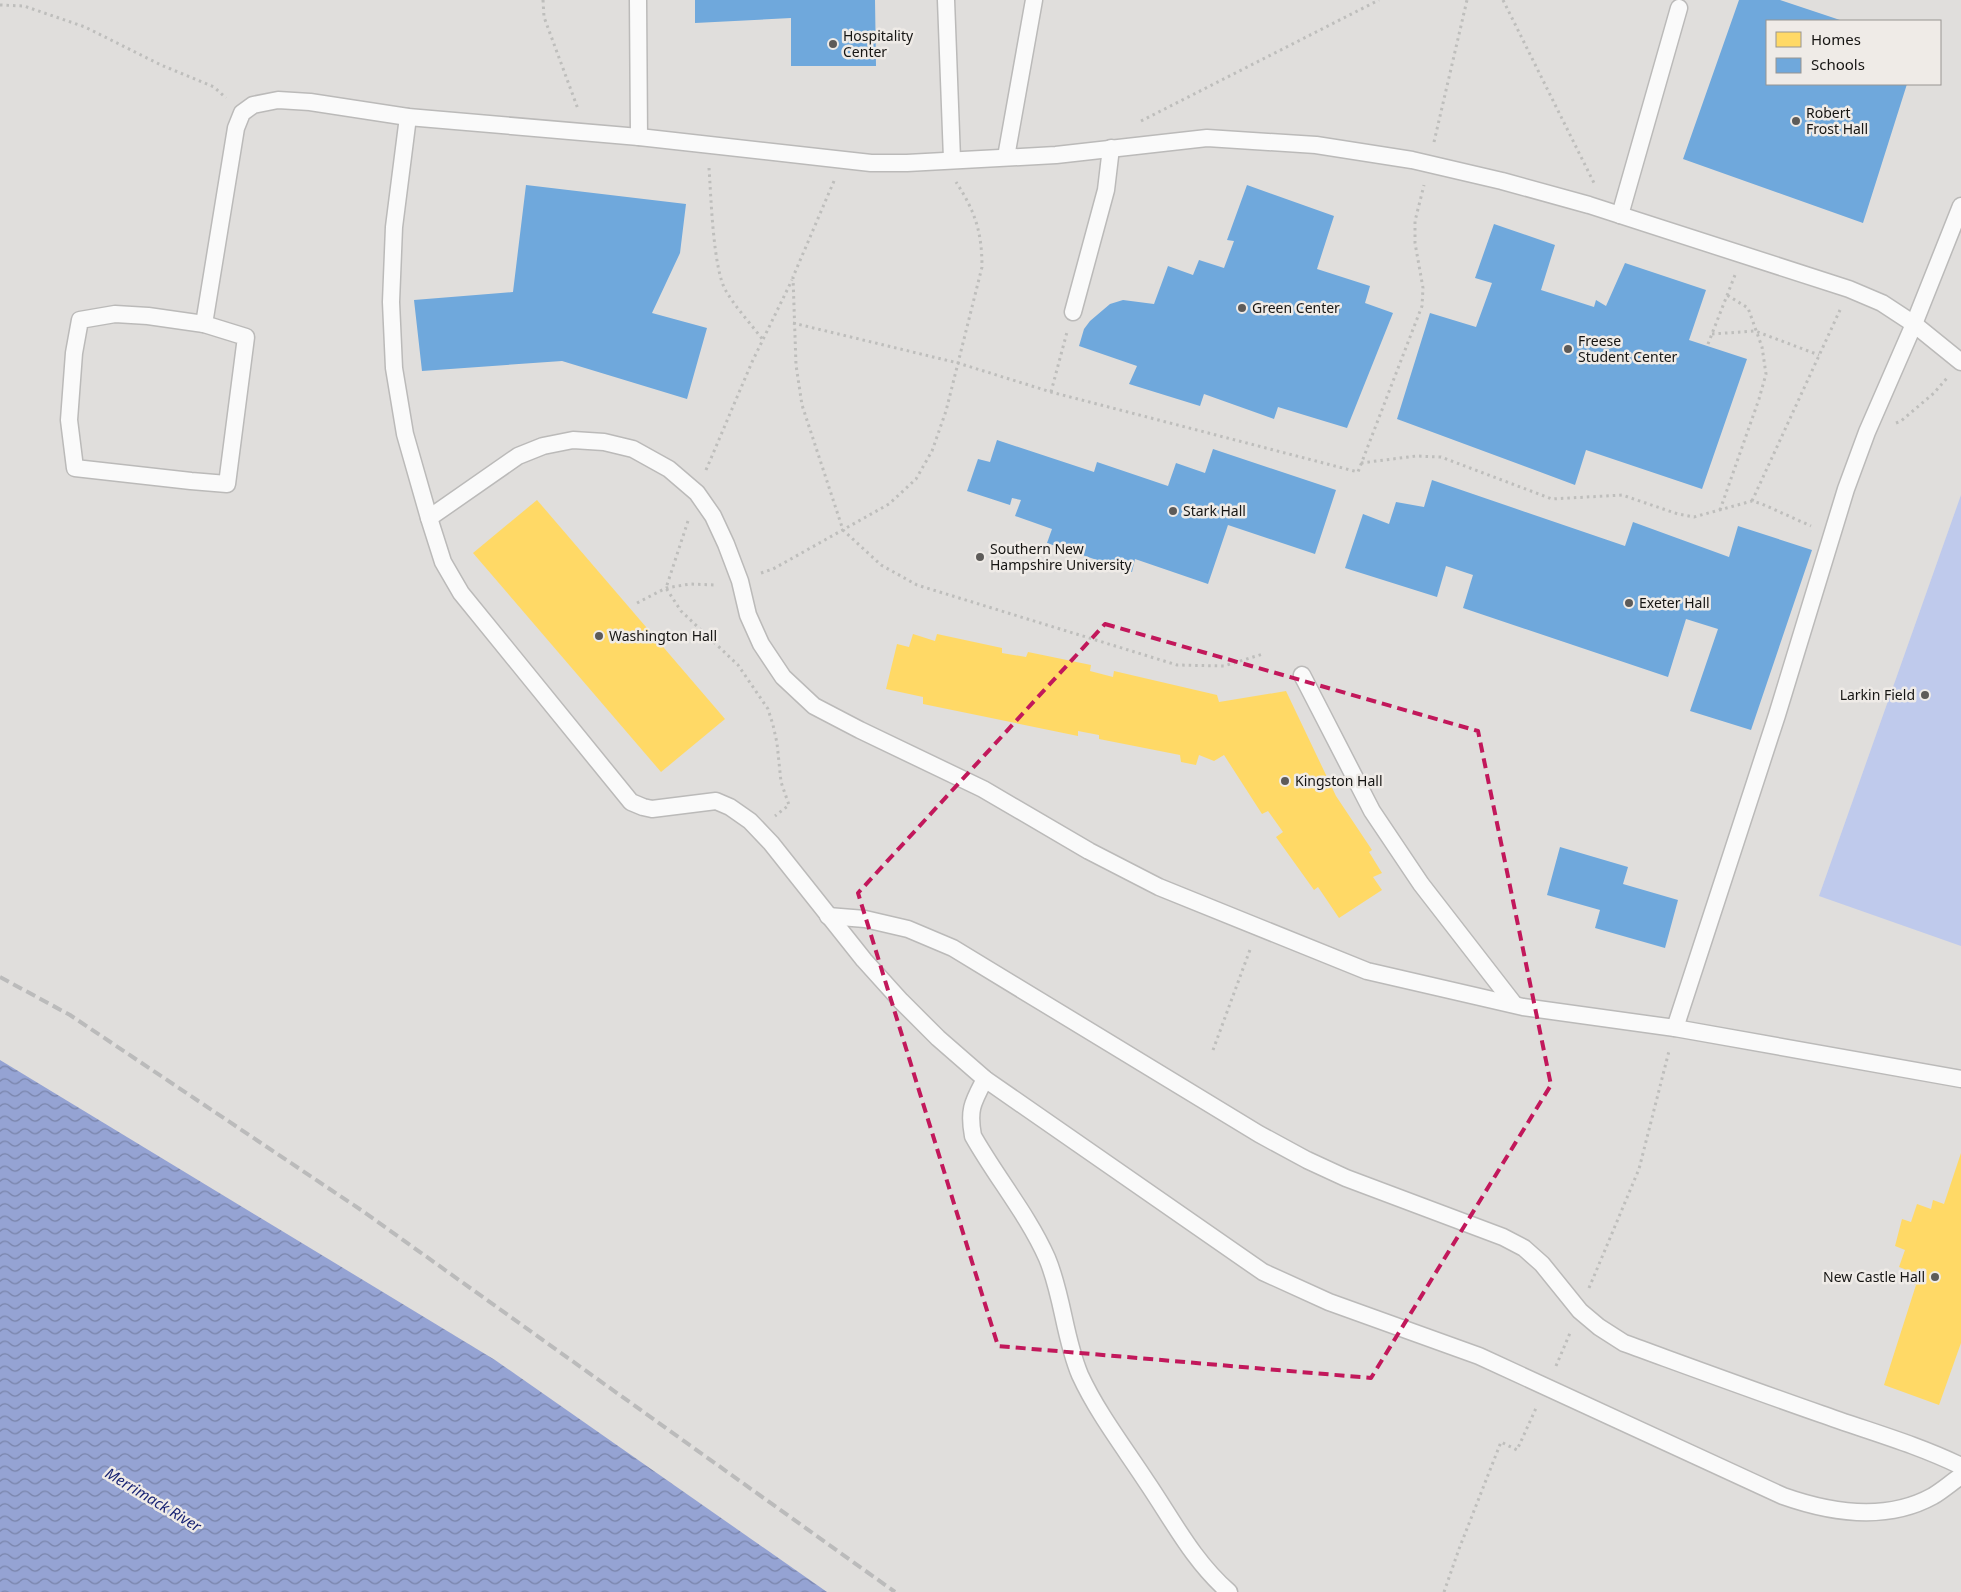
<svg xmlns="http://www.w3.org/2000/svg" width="1961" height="1592" font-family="'Noto Sans',sans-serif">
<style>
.pitch{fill:#bfcaec}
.water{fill:url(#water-waves)}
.homes{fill:#ffd966}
.schools{fill:#6fa8dc}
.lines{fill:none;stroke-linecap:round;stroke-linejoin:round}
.service-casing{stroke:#bbbab9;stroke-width:19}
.path{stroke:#bebebc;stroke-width:3;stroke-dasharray:2.5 4;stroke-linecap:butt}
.service{stroke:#fafafa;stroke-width:16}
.rail{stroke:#bbb;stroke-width:4;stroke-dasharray:10 5;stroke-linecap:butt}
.marked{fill:none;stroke:#c2185b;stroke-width:4;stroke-dasharray:10 6;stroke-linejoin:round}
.poi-dot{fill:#5d5b59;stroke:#efebe7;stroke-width:2}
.labels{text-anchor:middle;stroke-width:5;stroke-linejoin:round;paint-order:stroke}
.poi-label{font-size:14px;fill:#161513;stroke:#efebe7;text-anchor:start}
.water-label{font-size:15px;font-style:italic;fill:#182373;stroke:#efebe7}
</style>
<defs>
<pattern id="water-waves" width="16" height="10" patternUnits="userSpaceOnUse" patternTransform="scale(1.25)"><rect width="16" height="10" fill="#95a3d3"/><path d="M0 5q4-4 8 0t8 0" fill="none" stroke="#7984aa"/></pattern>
</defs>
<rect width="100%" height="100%" fill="#e0dedc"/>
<!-- pitch -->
<polygon class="pitch" points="1961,495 1961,946 1819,896"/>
<!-- water -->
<polygon class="water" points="0,1060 495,1360 827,1592 0,1592"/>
<!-- homes -->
<g class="homes">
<polygon points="537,500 725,719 661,772 473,553"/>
<polygon points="913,634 935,641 937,634 1002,648 1002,653 1026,657 1028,652 1091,665 1090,671 1113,677 1114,671 1217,695 1219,702 1286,691 1336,796 1372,850 1369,852 1382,873 1373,877 1382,890 1339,918 1318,887 1314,890 1276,837 1283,832 1268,811 1262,814 1224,755 1214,761 1199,755 1196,765 1181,762 1180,755 1099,739 1099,735 1078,731 1078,736 923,704 923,697 886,689 897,644 909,647"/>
<polygon points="1961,1153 1961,1343 1939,1405 1884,1385 1916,1285 1907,1281 1912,1272 1899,1267 1905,1250 1895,1246 1902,1219 1911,1222 1917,1204 1931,1209 1933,1200 1944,1204"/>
</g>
<!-- schools -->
<g class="schools">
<polygon points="695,0 875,0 876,66 791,66 791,18 695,23"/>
<polygon points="1739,0 1780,0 1843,21 1767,21 1767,84 1907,84 1863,223 1683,159"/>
<polygon points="526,185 686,204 680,253 652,313 707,328 687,399 562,361 422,371 414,300 513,292"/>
<polygon points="1247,185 1334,216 1317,269 1370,286 1365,303 1393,313 1347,428 1278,407 1274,419 1204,394 1200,406 1129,384 1137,366 1079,346 1084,329 1090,321 1110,304 1123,300 1154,304 1168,266 1193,275 1199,260 1224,268 1234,241 1227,240"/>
<polygon points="1494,224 1555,245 1541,290 1594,307 1596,300 1606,306 1625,263 1706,290 1689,340 1747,359 1702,489 1586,450 1575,485 1397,419 1430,313 1476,327 1492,283 1475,278"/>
<polygon points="997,440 1094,472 1097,462 1168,486 1176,463 1205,473 1213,449 1336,490 1315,554 1228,525 1208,584 1135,559 1132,572 1047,543 1052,529 1015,516 1021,500 1012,498 1010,505 967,491 978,459 990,462"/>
<polygon points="1432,480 1625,546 1633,522 1729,557 1738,526 1812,550 1751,730 1690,711 1718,629 1686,619 1668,677 1463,608 1473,575 1446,566 1437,597 1345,568 1363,514 1389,524 1396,502 1424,507"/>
<polygon points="1560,847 1628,867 1623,884 1678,900 1665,948 1595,928 1600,910 1547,895"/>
</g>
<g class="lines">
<!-- service casing -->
<g class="service-casing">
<g id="service">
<polyline points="638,0 639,137"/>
<polyline points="946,0 952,159"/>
<path d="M408,117L394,227L391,302L394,368L405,434L429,518L443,562L461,593L631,802L643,807L652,809L716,801L730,807L750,821L771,843L864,960L901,1001L938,1038L985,1079L1263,1272L1329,1302L1479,1356L1783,1496C1831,1513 1886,1522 1933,1496C1943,1490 1952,1482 1961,1476"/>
<polyline points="1006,157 1034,0"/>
<polyline points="1620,215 1679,8"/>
<polyline points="1073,312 1106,190 1111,148"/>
<polygon points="115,314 148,316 204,324 246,337 227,484 191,481 75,468 69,420 74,353 80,320"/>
<polyline points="204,324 236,128 242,113 253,105 278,100 310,102 408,117 639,137 871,163 907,163 1056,155 1207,138 1316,145 1412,160 1502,181 1589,205 1849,289 1882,303 1914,324 1961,362"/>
<polyline points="429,518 518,456 543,446 573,440 604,442 633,449 669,469 697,493 713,516 726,544 740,581 748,615 761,644 783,677 814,706 860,730 983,789 1089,851 1159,887 1367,971 1523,1007 1675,1028 1961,1079"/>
<polyline points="1302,675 1372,811 1421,884 1514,1004"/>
<path d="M828,916L865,919L908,929L953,948L1259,1134L1307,1160L1346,1178L1503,1237L1524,1248L1542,1264L1580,1311L1599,1327L1624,1343C1690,1367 1755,1391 1821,1414C1868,1431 1916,1444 1961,1466"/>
<polyline points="1675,1028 1777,715 1846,489 1867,432 1914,324 1961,206"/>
<path d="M985,1079C973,1102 968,1109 973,1136C996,1177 1028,1215 1047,1258C1063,1296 1064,1337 1080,1375C1097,1412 1123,1446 1146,1481C1172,1519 1193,1561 1229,1592"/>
</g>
</g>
<!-- path -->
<g class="path">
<polyline points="543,0 544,17 578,109"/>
<polyline points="1503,0 1594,183"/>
<polyline points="0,5 24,6 85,27 161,65 214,87 226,98"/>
<polyline points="1141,121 1379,0"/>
<polyline points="1434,142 1467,0"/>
<path d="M709,168C711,195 713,270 726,291C736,308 751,324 763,340"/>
<polyline points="834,181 793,277 796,365 802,405 843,530 881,565 917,585 1177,665 1224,666 1263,654"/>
<polyline points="793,323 958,363 1051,392 1358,472 1422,306 1423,288 1415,243 1415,221 1424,185"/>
<polyline points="1712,334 1755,331 1819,355"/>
<polyline points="1708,344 1735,275"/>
<polyline points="1051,392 1067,332"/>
<polyline points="1896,423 1901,421 1934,393 1947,378"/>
<polyline points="1361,463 1416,456 1441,457 1552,499 1622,495 1678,514 1694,517 1752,501 1762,504 1811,526"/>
<polyline points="706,470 752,362 792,280"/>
<polyline points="1752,501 1840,310"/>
<polyline points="1720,510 1759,399 1766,374 1762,347 1748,308 1727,295"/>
<polyline points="688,521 666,588 681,611 738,665 768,709 773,725 777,743 781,782 789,805 775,816"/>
<path d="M761,573L773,569L889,504L916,479L932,451L946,411L982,267C982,232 975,211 956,182"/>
<polyline points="637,603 666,588 690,584 716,585"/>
<polyline points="1213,1050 1251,947"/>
<polyline points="1589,1288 1639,1169 1669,1051"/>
<polyline points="1556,1366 1570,1333"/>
<polyline points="1444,1592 1459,1549 1501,1442 1517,1450 1537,1406"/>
</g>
<!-- service -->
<use href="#service" class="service"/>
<!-- rail -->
<polyline class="rail" points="0,977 70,1015 364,1212 895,1592"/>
</g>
<!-- marked area -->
<path class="marked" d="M1105,624L1478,731L1551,1085L1371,1378L998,1346L858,893Z"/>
<!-- markers -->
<g class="poi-dot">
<circle cx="833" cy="44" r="5"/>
<circle cx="1796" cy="121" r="5"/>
<circle cx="1242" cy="308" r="5"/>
<circle cx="1568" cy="349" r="5"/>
<circle cx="1173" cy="511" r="5"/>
<circle cx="980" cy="557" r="5"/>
<circle cx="1629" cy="603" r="5"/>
<circle cx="599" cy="636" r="5"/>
<circle cx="1925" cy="695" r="5"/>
<circle cx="1285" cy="781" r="5"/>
<circle cx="1935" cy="1277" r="5"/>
</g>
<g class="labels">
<!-- poi labels -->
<g class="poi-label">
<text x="843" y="41">Hospitality<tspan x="843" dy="16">Center</tspan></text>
<text x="1806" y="118">Robert<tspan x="1806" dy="16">Frost Hall</tspan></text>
<text x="1252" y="313">Green Center</text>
<text x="1578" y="346">Freese<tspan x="1578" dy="16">Student Center</tspan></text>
<text x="1183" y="516">Stark Hall</text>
<text x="990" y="554">Southern New<tspan x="990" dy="16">Hampshire University</tspan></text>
<text x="1639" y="608">Exeter Hall</text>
<text x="609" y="641">Washington Hall</text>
<text x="1915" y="700" text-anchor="end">Larkin Field</text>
<text x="1295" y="786">Kingston Hall</text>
<text x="1925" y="1282" text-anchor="end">New Castle Hall</text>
</g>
<!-- water labels -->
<g class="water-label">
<text transform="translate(153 1500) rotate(31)" y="5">Merrimack River</text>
</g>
</g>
<!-- legend -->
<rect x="1766" y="20" width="175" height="65" fill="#efebe7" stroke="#989592"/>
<rect x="1776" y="32" width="25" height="15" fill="#ffd966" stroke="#989592"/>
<text x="1811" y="45" font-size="15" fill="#161513">Homes</text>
<rect x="1776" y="58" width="25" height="15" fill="#6fa8dc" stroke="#989592"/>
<text x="1811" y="70" font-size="15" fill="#161513">Schools</text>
</svg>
